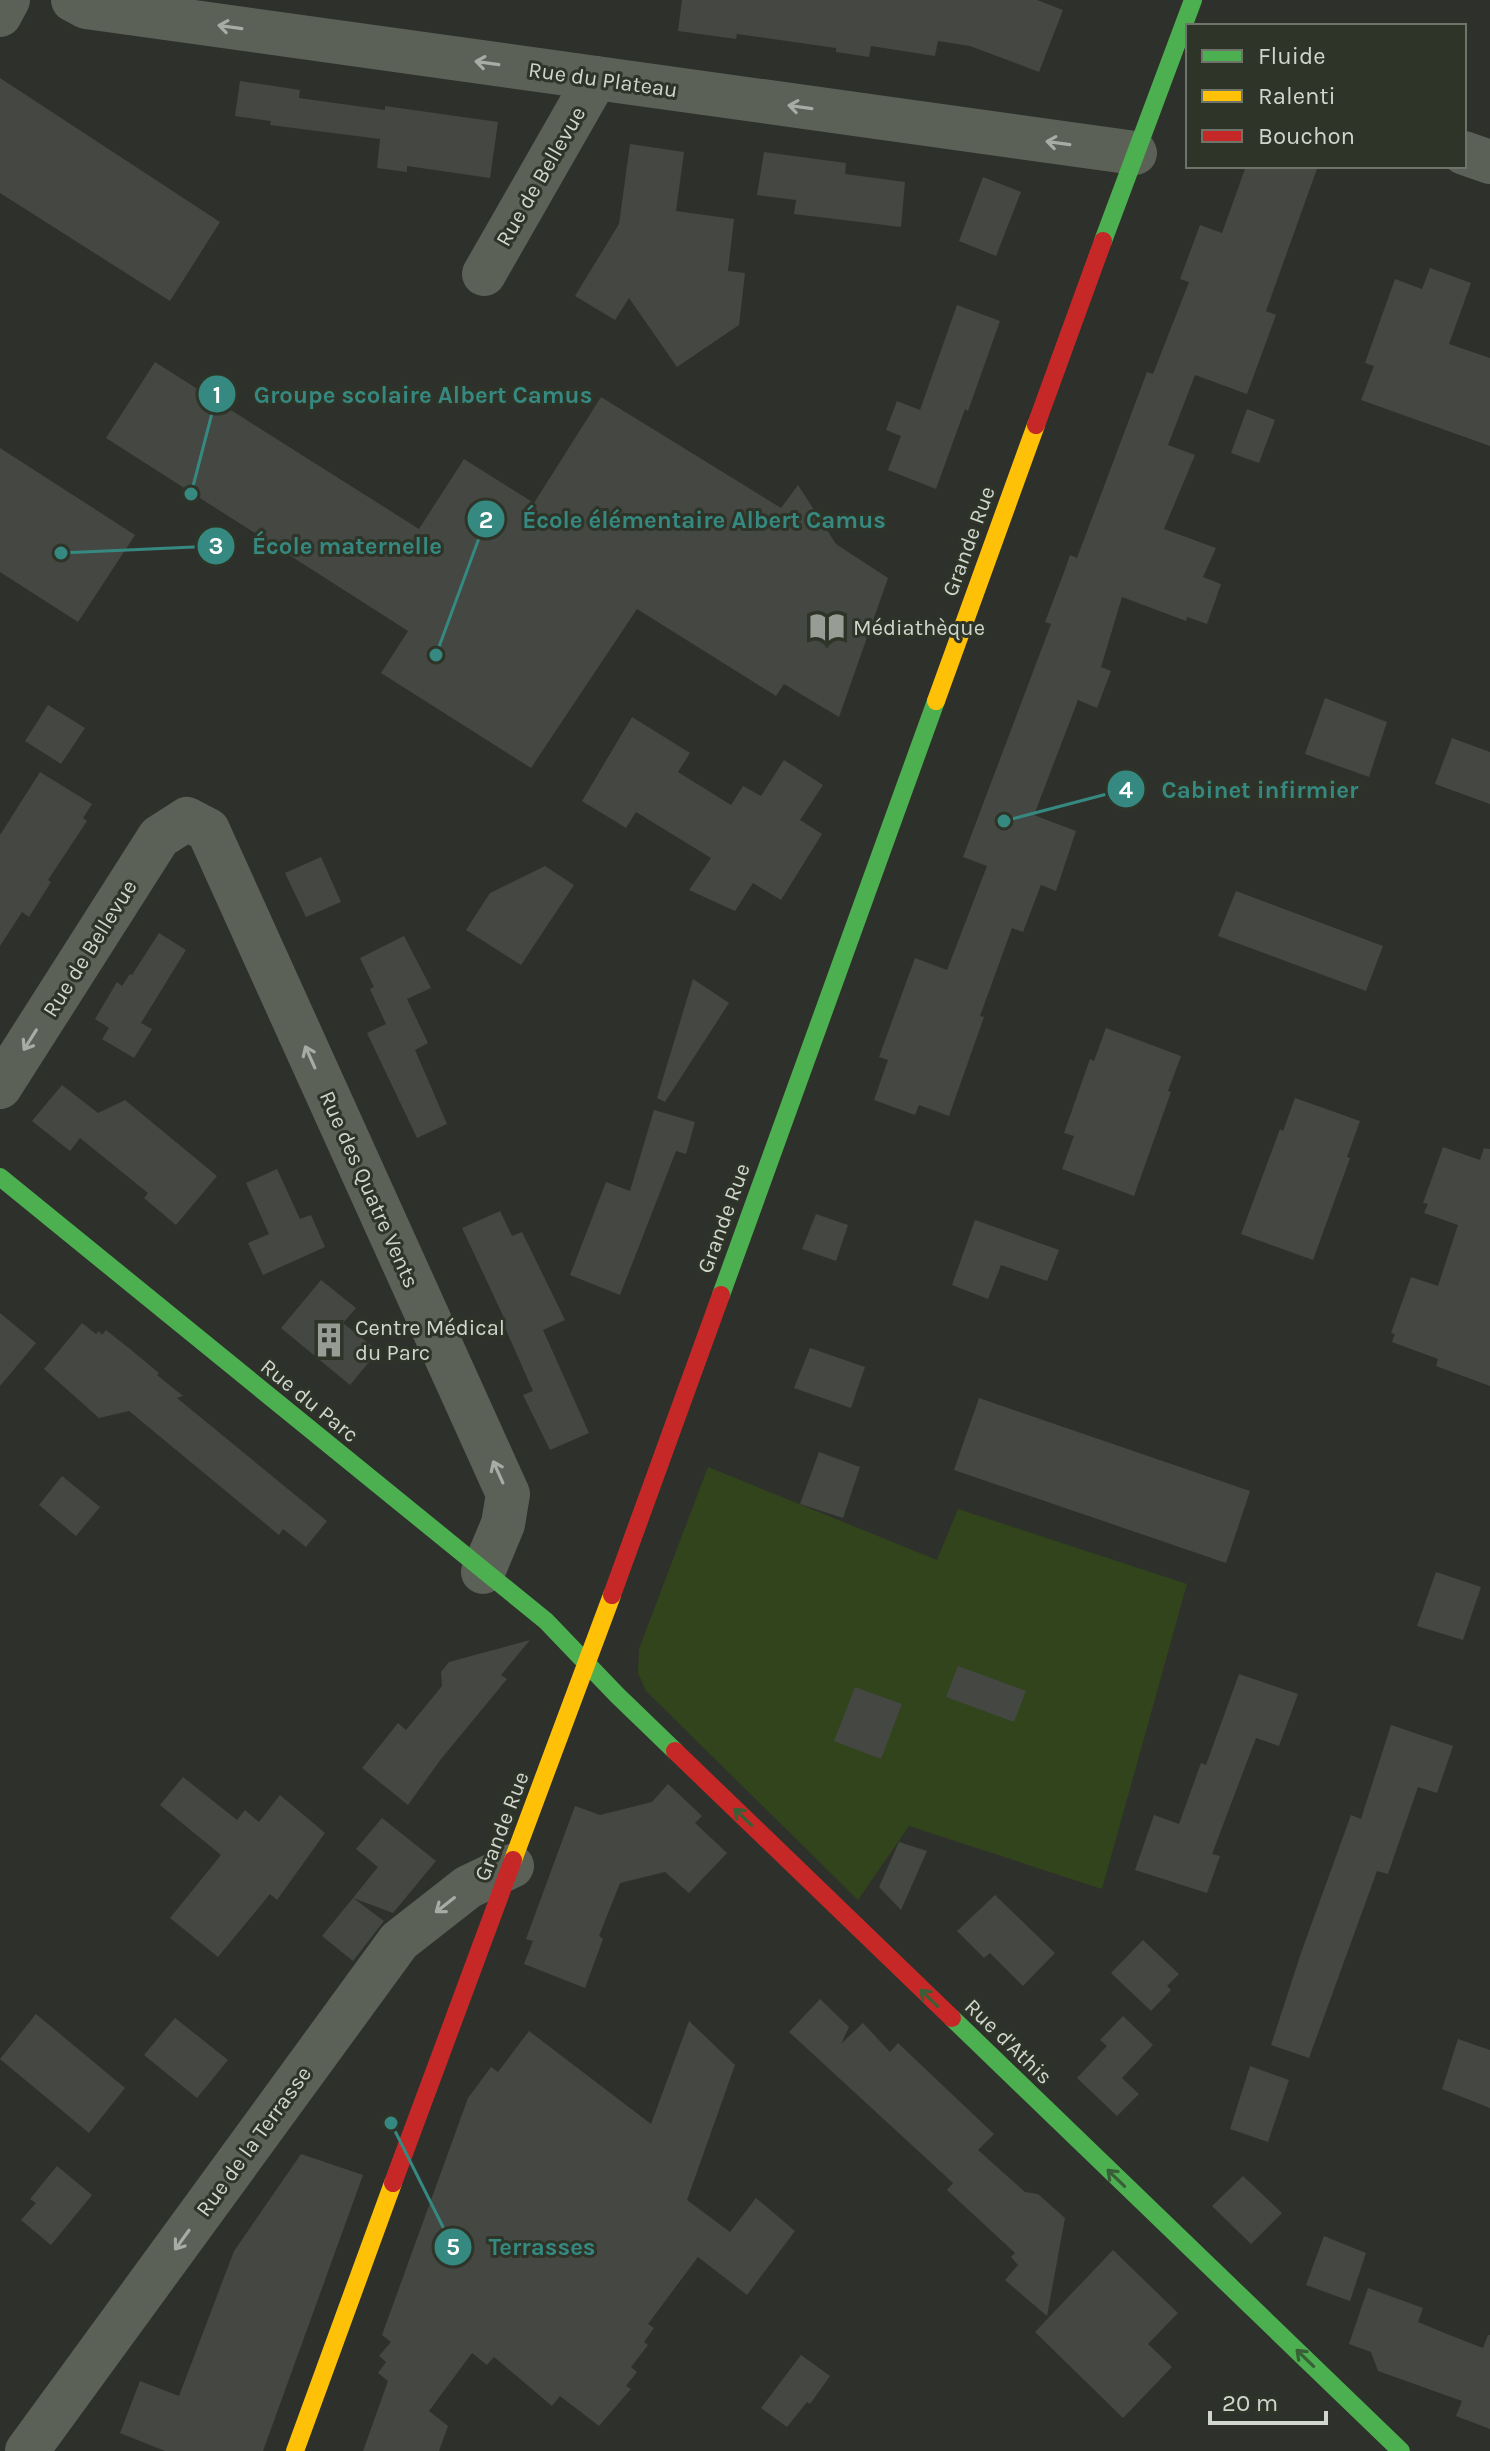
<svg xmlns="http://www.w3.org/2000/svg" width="1490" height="2451" font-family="Karla,sans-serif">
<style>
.green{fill:#31441b}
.building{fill:#444742}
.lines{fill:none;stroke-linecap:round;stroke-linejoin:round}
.street{stroke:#5c6158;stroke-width:44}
.fast{stroke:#4caf50;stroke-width:18}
.slow{stroke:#ffc107;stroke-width:18}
.jam{stroke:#c62828;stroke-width:18}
.oneway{stroke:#a7aca4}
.oneway2{stroke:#385f36}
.labels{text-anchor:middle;stroke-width:6;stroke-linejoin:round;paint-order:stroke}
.street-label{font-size:22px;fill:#d0d5cd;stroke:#2e3428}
.poi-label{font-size:22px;fill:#d0d5cd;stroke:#2e3428;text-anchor:start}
.leader{fill:none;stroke:#368981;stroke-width:3}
.callout-dot{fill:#368981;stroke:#2e3428;stroke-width:3}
.mark-label{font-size:24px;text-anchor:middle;font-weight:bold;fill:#fff}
.callout-label{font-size:24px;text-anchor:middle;font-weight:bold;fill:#368981;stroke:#2e3428;stroke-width:6;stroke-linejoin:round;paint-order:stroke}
</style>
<rect width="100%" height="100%" fill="#2e312b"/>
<!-- green -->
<polygon class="green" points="708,1467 937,1560 958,1509 1187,1584 1102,1889 909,1826 858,1900 646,1691 638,1673 639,1649"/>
<!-- building -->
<g class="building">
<polygon points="682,0 1037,0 1063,10 1039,72 970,46 938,41 935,56 871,46 869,57 836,52 836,48 737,34 736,39 678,31"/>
<polygon points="0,78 220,222 170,301 0,193"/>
<polygon points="240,81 300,90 299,98 385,110 385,106 498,122 490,178 407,166 407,172 377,168 380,139 270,125 271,121 235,116"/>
<polygon points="630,144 684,152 676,211 734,219 728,271 745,273 739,325 677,367 629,298 615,320 575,296 619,224"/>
<polygon points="764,152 846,163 845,174 905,182 901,227 794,214 796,200 757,195"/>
<polygon points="1246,166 1318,166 1266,311 1276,315 1247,394 1195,375 1168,445 1195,455 1164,529 1216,548 1203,577 1221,584 1207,624 1187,617 1186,621 1122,597 1101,667 1111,671 1097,708 1078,700 1034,815 1076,831 1056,891 1041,885 1023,932 1012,928 980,1016 984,1017 949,1116 919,1105 915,1115 874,1100 888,1060 879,1057 915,958 947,970 987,866 963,857 1051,624 1045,622 1063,575 1070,555 1077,558 1147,372 1153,374 1189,282 1180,279 1200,225 1222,233"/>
<polygon points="983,177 1021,192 996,256 959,241"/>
<polygon points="1430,268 1471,283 1449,344 1490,358 1490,446 1361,400 1374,366 1365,363 1395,279 1422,289"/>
<polygon points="957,305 1000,321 968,411 965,409 936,489 888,470 901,436 886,430 897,401 920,410"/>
<polygon points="155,362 419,529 464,459 534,503 601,397 781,508 798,485 836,544 888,578 839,717 784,684 776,696 637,609 531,768 381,673 408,631 106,438"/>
<polygon points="1247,409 1275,420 1259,463 1231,453"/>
<polygon points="0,448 135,535 78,622 0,572"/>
<polygon points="1325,698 1387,722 1369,777 1305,754"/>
<polygon points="48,705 85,728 61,764 25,741"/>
<polygon points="632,717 690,753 678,772 731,805 743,786 761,796 784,760 823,785 800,820 822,834 781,900 753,883 735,911 689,890 711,858 636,812 626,828 582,801"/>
<polygon points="1452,738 1490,752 1490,804 1435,784"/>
<polygon points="40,772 92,804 83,818 87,821 48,880 51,882 29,917 22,912 0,946 0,835"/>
<polygon points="321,857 341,902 306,917 285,873"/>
<polygon points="545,866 574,885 521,965 466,930 490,893"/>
<polygon points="1236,891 1383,946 1366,991 1218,936"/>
<polygon points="159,933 186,950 141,1023 152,1029 134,1058 102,1039 109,1028 95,1019 117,982 122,986 130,974 132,975"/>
<polygon points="404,936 431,988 407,999 428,1043 415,1050 447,1124 417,1138 367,1033 386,1024 370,989 374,987 360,958"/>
<polygon points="693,979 729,1003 665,1102 657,1098"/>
<polygon points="1106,1028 1181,1056 1168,1091 1171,1092 1134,1196 1062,1169 1074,1136 1064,1133 1090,1059 1094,1061"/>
<polygon points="62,1085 98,1113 125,1100 217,1176 176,1225 144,1198 148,1193 80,1138 70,1151 32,1121"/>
<polygon points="1295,1098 1360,1121 1347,1157 1350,1158 1313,1260 1241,1234 1280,1129 1283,1131"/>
<polygon points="654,1110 695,1122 686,1154 676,1151 620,1295 570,1275 606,1182 630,1191"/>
<polygon points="1443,1147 1480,1160 1484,1148 1490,1149 1490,1386 1436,1366 1438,1359 1392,1342 1395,1334 1391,1333 1411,1277 1438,1286 1458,1225 1424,1213 1428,1204 1423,1203"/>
<polygon points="277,1169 300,1219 311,1215 325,1247 263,1275 248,1243 269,1234 246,1183"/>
<polygon points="500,1211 512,1236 522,1232 565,1320 543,1330 589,1433 550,1450 523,1395 533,1391 502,1321 505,1320 462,1228"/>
<polygon points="816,1214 848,1225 836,1261 802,1249"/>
<polygon points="975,1220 1059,1250 1047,1281 1001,1265 988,1299 952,1285"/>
<polygon points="321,1280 356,1308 343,1323 378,1351 350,1385 281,1328"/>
<polygon points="0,1313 36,1343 0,1386"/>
<polygon points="82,1323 96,1334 99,1331 102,1335 106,1330 130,1349 159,1373 157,1375 183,1396 177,1398 327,1521 306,1547 283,1529 279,1535 129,1411 99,1418 44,1369"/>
<polygon points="810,1348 865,1367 851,1408 794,1388"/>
<polygon points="979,1398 1250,1491 1226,1563 954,1470"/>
<polygon points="819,1452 860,1467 843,1518 800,1504"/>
<polygon points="62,1476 100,1507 76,1536 39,1505"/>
<polygon points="1436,1572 1481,1587 1463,1640 1417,1626"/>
<polygon points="530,1640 501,1675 507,1679 441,1759 408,1805 362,1768 398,1723 406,1730 442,1686 441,1672 449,1662"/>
<polygon points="958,1666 1026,1691 1014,1722 946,1697"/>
<polygon points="1239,1674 1298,1694 1279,1746 1256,1738 1212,1854 1220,1856 1207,1893 1135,1870 1154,1815 1179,1824 1201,1763 1206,1765"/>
<polygon points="855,1687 902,1704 881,1759 834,1741"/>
<polygon points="1391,1725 1453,1746 1437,1793 1418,1787 1388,1874 1377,1871 1309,2058 1271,2045 1301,1953 1351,1815 1361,1819"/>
<polygon points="183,1777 237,1820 245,1810 259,1822 280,1795 325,1833 277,1900 270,1894 218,1957 170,1918 221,1855 160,1805"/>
<polygon points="668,1784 702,1816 695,1823 727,1853 689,1893 665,1872 620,1883 599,1936 603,1939 585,1988 524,1964 533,1941 526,1939 575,1806 600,1815 652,1802"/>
<polygon points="382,1818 436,1861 393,1913 353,1898 378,1867 356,1849"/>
<polygon points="899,1842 927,1851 901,1910 879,1887"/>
<polygon points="995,1895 1055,1953 1023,1986 990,1953 984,1958 957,1931"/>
<polygon points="353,1898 384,1921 353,1961 322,1936"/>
<polygon points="1143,1940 1179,1974 1167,1986 1171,1990 1151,2011 1111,1973"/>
<polygon points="820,1999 849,2027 841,2044 863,2023 890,2052 898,2043 994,2134 978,2150 1025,2192 1038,2194 1065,2218 1047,2316 1005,2280 1018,2265 1011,2257 1015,2253 947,2190 953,2183 789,2032"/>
<polygon points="36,2014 125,2088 89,2133 0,2059"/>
<polygon points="1123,2016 1153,2045 1122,2078 1139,2094 1117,2116 1077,2078 1107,2046 1100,2040"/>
<polygon points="175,2018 228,2060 197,2098 144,2055"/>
<polygon points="689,2021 735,2065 687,2200 730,2232 756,2198 795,2231 747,2295 698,2257 648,2324 654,2328 644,2342 648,2345 631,2367 637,2372 626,2386 631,2389 599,2426 560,2396 552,2406 494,2357 487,2365 472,2353 429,2411 448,2426 439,2451 363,2451 388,2381 378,2373 386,2362 379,2356 391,2342 382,2335 468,2098 491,2067 498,2072 529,2031 651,2124"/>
<polygon points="1458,2039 1490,2050 1490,2108 1442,2089"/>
<polygon points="1250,2066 1289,2080 1268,2142 1230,2129"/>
<polygon points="301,2154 363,2175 263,2451 165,2451 120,2433 140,2381 179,2396 234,2251"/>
<polygon points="57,2166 92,2195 51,2245 21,2220 36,2203 30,2199"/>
<polygon points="1243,2176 1282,2213 1251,2244 1212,2206"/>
<polygon points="1324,2236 1366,2253 1350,2301 1306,2285"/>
<polygon points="1113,2250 1178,2313 1148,2344 1172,2367 1123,2418 1035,2332"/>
<polygon points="1368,2288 1423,2308 1418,2322 1447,2334 1483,2348 1488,2335 1490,2335 1490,2429 1456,2416 1462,2401 1378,2371 1371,2352 1349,2344"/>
<polygon points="801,2355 830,2376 810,2404 807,2402 787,2427 761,2408"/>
</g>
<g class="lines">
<!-- street -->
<g class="street">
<polyline points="73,0 86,7 1135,153"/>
<polyline points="0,15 8,0"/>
<polyline points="1464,153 1490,162"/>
<polyline points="484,274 596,78"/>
<polyline points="0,1087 159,837 187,819 208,830 508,1494 503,1524 483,1572"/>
<polyline points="27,2451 399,1941 468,1887 512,1866"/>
</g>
<!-- fast -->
<g class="fast">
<polyline points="1103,241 1193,0"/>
<polyline points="0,1177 546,1621 617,1695 675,1751"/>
<polyline points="721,1295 936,701"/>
<polyline points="952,2018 1401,2451"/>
</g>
<!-- slow -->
<g class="slow">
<polyline points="936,701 1036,425"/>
<polyline points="513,1860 612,1595"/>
<polyline points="295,2451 393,2183"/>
</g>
<!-- jam -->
<g class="jam">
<polyline points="1036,425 1103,241"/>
<polyline points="612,1595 721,1295"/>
<polyline points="675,1751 952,2018"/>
<polyline points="393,2183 513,1860"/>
</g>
</g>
<!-- one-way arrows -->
<defs><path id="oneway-shaft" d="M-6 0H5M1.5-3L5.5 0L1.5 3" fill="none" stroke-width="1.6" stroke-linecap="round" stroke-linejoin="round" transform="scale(2)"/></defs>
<g class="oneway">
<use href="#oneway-shaft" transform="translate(230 27) rotate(-172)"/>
<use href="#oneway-shaft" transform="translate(487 63) rotate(-172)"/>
<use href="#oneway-shaft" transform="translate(800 107) rotate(-172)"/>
<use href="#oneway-shaft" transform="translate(1058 143) rotate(-172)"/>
<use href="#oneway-shaft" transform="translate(30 1040) rotate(122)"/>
<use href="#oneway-shaft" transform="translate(310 1057) rotate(-114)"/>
<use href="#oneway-shaft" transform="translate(498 1472) rotate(-114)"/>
<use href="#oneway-shaft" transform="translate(445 1905) rotate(142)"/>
<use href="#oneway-shaft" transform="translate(182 2240) rotate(126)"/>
</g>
<g class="oneway2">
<use href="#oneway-shaft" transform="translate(743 1817) rotate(-136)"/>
<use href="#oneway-shaft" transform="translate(929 1998) rotate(-136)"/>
<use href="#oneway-shaft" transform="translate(1116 2178) rotate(-136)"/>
<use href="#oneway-shaft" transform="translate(1305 2358) rotate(-136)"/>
</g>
<!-- icons -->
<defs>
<g id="library-bare" transform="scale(2.76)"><path d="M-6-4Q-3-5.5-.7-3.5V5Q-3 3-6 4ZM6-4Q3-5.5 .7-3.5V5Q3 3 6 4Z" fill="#979c94" stroke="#2e3428" stroke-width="2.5" paint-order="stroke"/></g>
<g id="building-bare" transform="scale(2.76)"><path d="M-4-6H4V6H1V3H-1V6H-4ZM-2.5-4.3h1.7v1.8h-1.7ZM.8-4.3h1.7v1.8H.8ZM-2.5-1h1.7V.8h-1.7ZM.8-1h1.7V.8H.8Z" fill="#979c94" stroke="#2e3428" stroke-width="2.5" paint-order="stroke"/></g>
</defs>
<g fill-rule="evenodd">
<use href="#library-bare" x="827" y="627"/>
<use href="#building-bare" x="329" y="1340"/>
</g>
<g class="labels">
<!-- street labels -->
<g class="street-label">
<text transform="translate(603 79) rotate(8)" y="8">Rue du Plateau</text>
<text transform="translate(540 176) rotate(-60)" y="8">Rue de Bellevue</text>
<text transform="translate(968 541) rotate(-70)" y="8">Grande Rue</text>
<text transform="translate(89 948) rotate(-58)" y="8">Rue de Bellevue</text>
<text transform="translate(370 1189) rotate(66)" y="8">Rue des Quatre Vents</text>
<text transform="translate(723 1218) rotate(-70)" y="8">Grande Rue</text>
<text transform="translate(310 1400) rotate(39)" y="8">Rue du Parc</text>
<text transform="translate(501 1826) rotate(-69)" y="8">Grande Rue</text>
<text transform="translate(1009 2041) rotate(44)" y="8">Rue d'Athis</text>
<text transform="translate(253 2141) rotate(-54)" y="8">Rue de la Terrasse</text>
</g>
<!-- poi labels -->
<g class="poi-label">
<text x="853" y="635">Médiathèque</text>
<text x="355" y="1335">Centre Médical<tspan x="355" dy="25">du Parc</tspan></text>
</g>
</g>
<!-- callouts -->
<path class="leader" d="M191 494L217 394M436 655L486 519M61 553L216 546M1004 821L1126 789M391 2123L453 2247"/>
<g class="callout-dot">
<circle cx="191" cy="494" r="8"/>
<circle cx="436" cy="655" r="8"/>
<circle cx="61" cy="553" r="8"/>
<circle cx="1004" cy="821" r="8"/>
<circle cx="391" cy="2123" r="8"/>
<circle cx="217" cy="394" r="20"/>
<circle cx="486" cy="519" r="20"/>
<circle cx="216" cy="546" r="20"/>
<circle cx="1126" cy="789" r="20"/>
<circle cx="453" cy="2247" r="20"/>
</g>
<g class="mark-label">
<text x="217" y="403">1</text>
<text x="486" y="528">2</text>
<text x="216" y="554">3</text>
<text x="1126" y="798">4</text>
<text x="453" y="2255">5</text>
</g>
<g class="callout-label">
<text x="423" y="403">Groupe scolaire Albert Camus</text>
<text x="704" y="528">École élémentaire Albert Camus</text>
<text x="347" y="554">École maternelle</text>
<text x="1260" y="798">Cabinet infirmier</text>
<text x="542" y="2255">Terrasses</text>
</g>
<!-- legend -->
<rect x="1186" y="24" width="280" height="144" fill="#2e3428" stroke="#6f746a" stroke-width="2"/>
<rect x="1202" y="50" width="40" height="12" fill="#4caf50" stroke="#6f746a" stroke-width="2"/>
<text x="1258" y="64" font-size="24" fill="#d0d5cd">Fluide</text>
<rect x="1202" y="90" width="40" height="12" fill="#ffc107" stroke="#6f746a" stroke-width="2"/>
<text x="1258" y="104" font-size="24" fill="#d0d5cd">Ralenti</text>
<rect x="1202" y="130" width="40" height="12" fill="#c62828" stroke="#6f746a" stroke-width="2"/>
<text x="1258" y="144" font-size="24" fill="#d0d5cd">Bouchon</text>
<!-- scale -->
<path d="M1210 2411v12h116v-12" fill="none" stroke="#d0d5cd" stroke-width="4"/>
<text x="1222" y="2411" font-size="24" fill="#d0d5cd" stroke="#2e3428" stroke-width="6" paint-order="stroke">20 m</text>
</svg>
